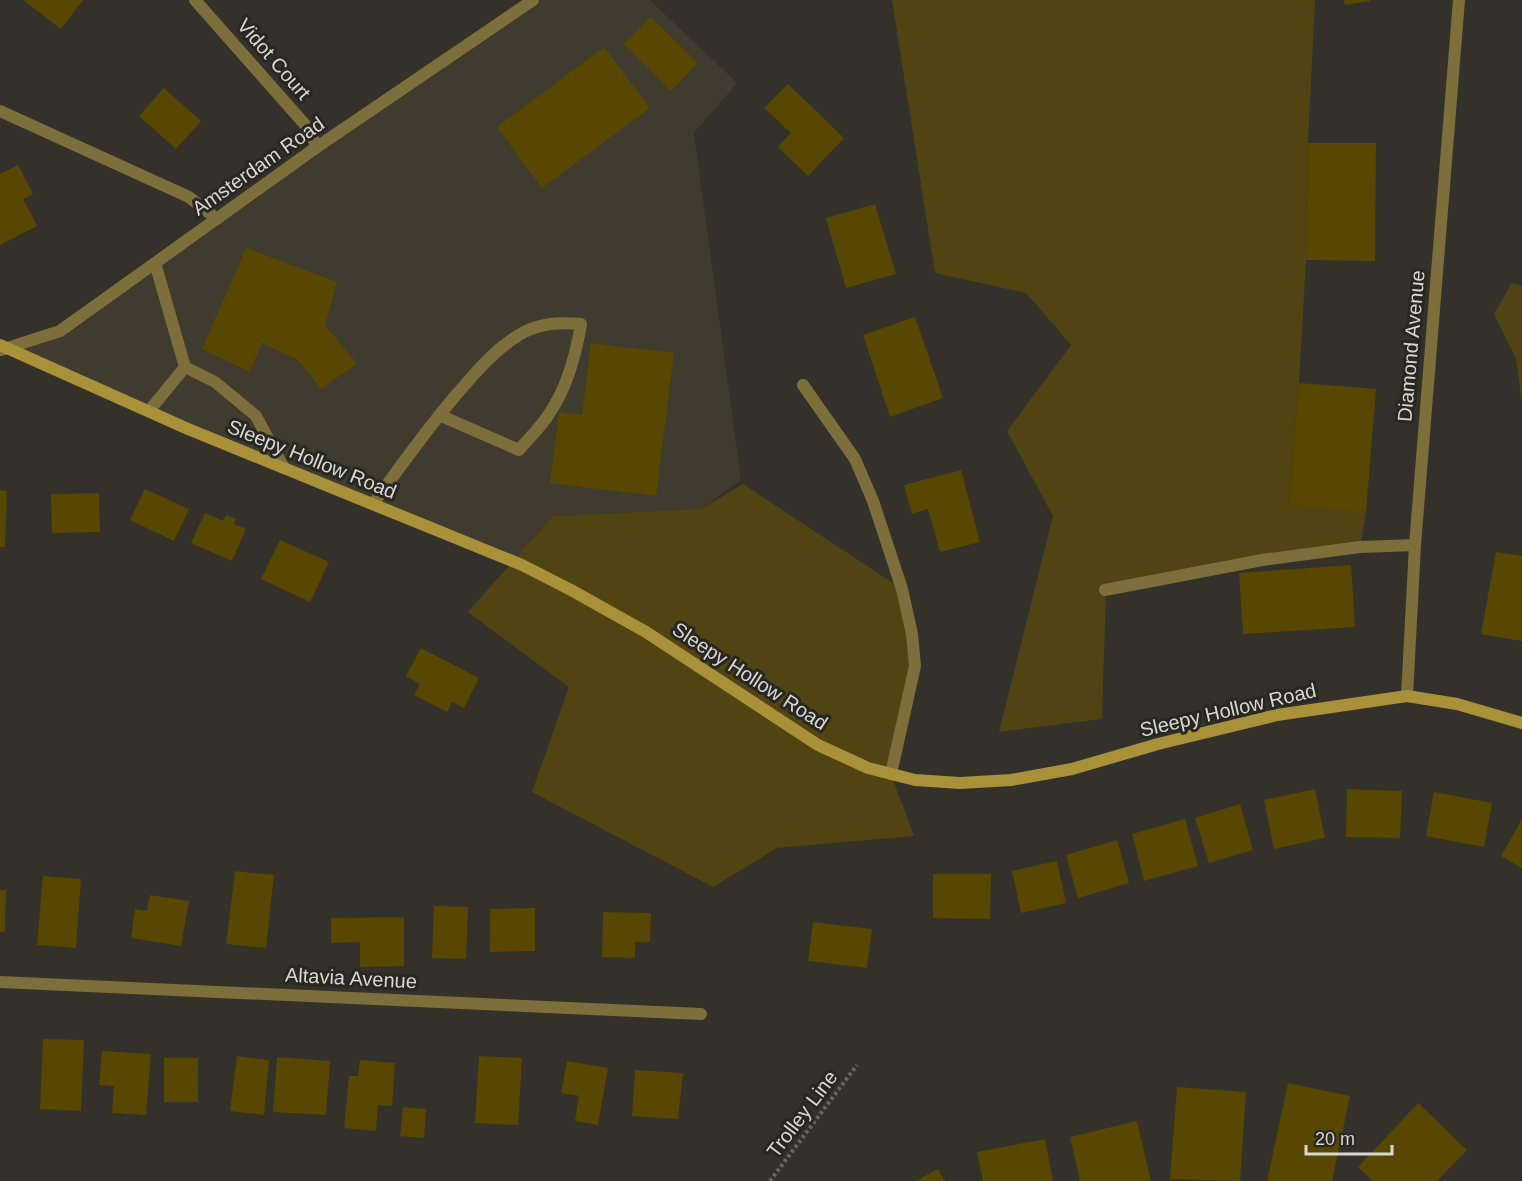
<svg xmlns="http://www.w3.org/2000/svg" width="1522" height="1181" font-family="Helvetica,sans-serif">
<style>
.built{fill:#3f3b2e}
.green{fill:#504413}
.building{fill:#574701}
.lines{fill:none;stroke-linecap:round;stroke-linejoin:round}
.path{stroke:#6a6862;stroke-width:4;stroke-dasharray:3 3;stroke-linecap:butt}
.service{stroke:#7d6f3b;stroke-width:12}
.minor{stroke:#7d6f3b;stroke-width:12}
.tertiary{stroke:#7d6f3b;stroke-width:12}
.secondary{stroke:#a89138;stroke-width:12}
.labels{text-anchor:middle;stroke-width:6;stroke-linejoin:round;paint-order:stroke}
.street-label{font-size:20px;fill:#d8d7d2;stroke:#292721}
</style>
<rect width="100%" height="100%" fill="#33312a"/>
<!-- built -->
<polygon class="built" points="533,0 650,0 737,83 694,133 741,480 701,509 553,516 514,562 7,348 60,331"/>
<!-- green -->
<g class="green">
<polygon points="892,0 1315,0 1308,143 1306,260 1299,383 1289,505 1366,512 1360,547 1106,590 1102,719 999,732 1053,516 1007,431 1071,345 1026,293 935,273"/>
<polygon points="1512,283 1522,286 1522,404 1516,359 1494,314"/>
<polygon points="743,484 902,589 915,666 891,774 914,836 777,848 713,887 532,792 569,687 468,612 553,516 701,509"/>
</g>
<!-- building -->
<g class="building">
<polygon points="23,0 83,0 61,29"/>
<polygon points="1344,0 1370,0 1370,1 1345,5"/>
<polygon points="651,17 698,63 671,91 623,44"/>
<polygon points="604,47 650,108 542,188 497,127"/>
<polygon points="788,84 844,138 808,176 778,147 791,133 764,108"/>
<polygon points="164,88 201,121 176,149 139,116"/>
<polygon points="1308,143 1376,143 1375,261 1306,260"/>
<polygon points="18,165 33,194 23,199 37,226 0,245 0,174"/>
<polygon points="875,204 896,274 846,288 826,218"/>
<polygon points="246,248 337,282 325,325 357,364 321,389 298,360 262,343 250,372 202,349"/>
<polygon points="915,317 943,398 890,417 863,335"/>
<polygon points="591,343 674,353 656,496 550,483 559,412 582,415"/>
<polygon points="1299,383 1376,389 1366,512 1289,506"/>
<polygon points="961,470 980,542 940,552 928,509 912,514 904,485"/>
<polygon points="145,489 189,509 174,541 130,520"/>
<polygon points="0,490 7,491 5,547 0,547"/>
<polygon points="99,493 100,532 52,533 51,494"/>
<polygon points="205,513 223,521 226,515 236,519 234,524 246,529 232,561 191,543"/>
<polygon points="280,540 329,562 310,602 261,579"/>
<polygon points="1496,552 1522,556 1522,641 1481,634"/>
<polygon points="1351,565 1355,627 1243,634 1239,573"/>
<polygon points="421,648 479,678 464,708 452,702 447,712 414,695 420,684 406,676"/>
<polygon points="1315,789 1325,838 1274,849 1264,800"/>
<polygon points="1347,789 1402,791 1400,838 1346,837"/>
<polygon points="1434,792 1492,803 1484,847 1426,836"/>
<polygon points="1240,804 1253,850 1209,863 1195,818"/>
<polygon points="1185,819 1198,866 1144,881 1132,834"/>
<polygon points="1522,819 1522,868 1501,856"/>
<polygon points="1117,840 1129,883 1078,898 1066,855"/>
<polygon points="1057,861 1066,903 1021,913 1012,871"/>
<polygon points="235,871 274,875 266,948 226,944"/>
<polygon points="933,874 991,874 990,919 933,918"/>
<polygon points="43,876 81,879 76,948 37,945"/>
<polygon points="0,890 6,890 5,932 0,932"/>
<polygon points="150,895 189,901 181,946 131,938 135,909 147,911"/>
<polygon points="434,906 468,907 466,959 432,958"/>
<polygon points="535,908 535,951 490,952 490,909"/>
<polygon points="603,912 651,913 650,942 635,942 635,958 602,957"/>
<polygon points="404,917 404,966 360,967 360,942 331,943 331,918"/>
<polygon points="813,922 872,929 867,968 808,961"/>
<polygon points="43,1039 84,1040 81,1111 40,1109"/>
<polygon points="102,1051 151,1054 146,1115 112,1113 114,1086 99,1085"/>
<polygon points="237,1056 269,1060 264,1115 230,1111"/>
<polygon points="479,1056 522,1058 518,1125 475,1123"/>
<polygon points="277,1057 330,1061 326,1115 273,1112"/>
<rect x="164" y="1058" width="34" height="44"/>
<polygon points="360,1060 395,1063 392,1106 378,1105 376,1131 344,1128 349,1076 358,1076"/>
<polygon points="567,1061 608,1068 598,1125 575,1121 579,1096 561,1093"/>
<polygon points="635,1070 683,1073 678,1119 632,1116"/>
<polygon points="1288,1083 1350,1096 1332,1181 1267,1181"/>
<polygon points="1177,1087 1246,1092 1240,1181 1170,1179"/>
<polygon points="1418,1103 1467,1150 1437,1181 1373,1181 1358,1167"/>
<polygon points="403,1107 426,1109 424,1138 400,1136"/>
<polygon points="1137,1121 1151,1181 1080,1181 1070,1137"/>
<polygon points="1045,1139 1053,1181 983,1181 977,1152"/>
<polygon points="938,1169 945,1181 916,1181"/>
</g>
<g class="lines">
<!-- path -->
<polyline class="path" points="770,1181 857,1065"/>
<!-- service -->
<g class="service">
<polyline points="0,111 189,197 217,219"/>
<polyline points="155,263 185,367 215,382 256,416 284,468"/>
<polyline points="803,385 855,459 873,501 902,589 912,634 915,666 891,774"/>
<polyline points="149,411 185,367"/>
<path d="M373,504C400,467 426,430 456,395C475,373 494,350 519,335C538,323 559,322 581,324C576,354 567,388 549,414C541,427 529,438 519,450L439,415"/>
<polyline points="1105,590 1262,560 1360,547 1415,545"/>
</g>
<!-- minor -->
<g class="minor">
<polyline points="195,0 308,128 317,147"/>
<polyline points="1407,696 1415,545 1459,0"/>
<polyline points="0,982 701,1014"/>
</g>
<!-- tertiary -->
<polyline class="tertiary" points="1,350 60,331 317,147 533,0"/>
<!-- secondary -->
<polyline class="secondary" points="0,345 188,429 522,565 571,590 646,632 818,745 868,768 915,780 960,783 1011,780 1072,769 1158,744 1277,715 1407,696 1457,704 1522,723"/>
</g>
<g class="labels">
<!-- street labels -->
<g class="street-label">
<text transform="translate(274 59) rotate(49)" y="7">Vidot Court</text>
<text transform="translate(258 166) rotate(-35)" y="7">Amsterdam Road</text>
<text transform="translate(1411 346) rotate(-85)" y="7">Diamond Avenue</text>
<text transform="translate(312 459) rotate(22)" y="7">Sleepy Hollow Road</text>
<text transform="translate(750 676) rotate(33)" y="7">Sleepy Hollow Road</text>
<text transform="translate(1228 710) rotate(-13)" y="7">Sleepy Hollow Road</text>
<text transform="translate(351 978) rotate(3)" y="7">Altavia Avenue</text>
<text transform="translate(802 1114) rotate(-53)" y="7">Trolley Line</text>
</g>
</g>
<!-- scale -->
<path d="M1306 1145v9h86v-9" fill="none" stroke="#d8d7d2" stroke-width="3"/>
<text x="1315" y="1145" font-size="18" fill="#d8d7d2" stroke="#292721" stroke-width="4.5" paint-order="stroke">20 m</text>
</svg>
